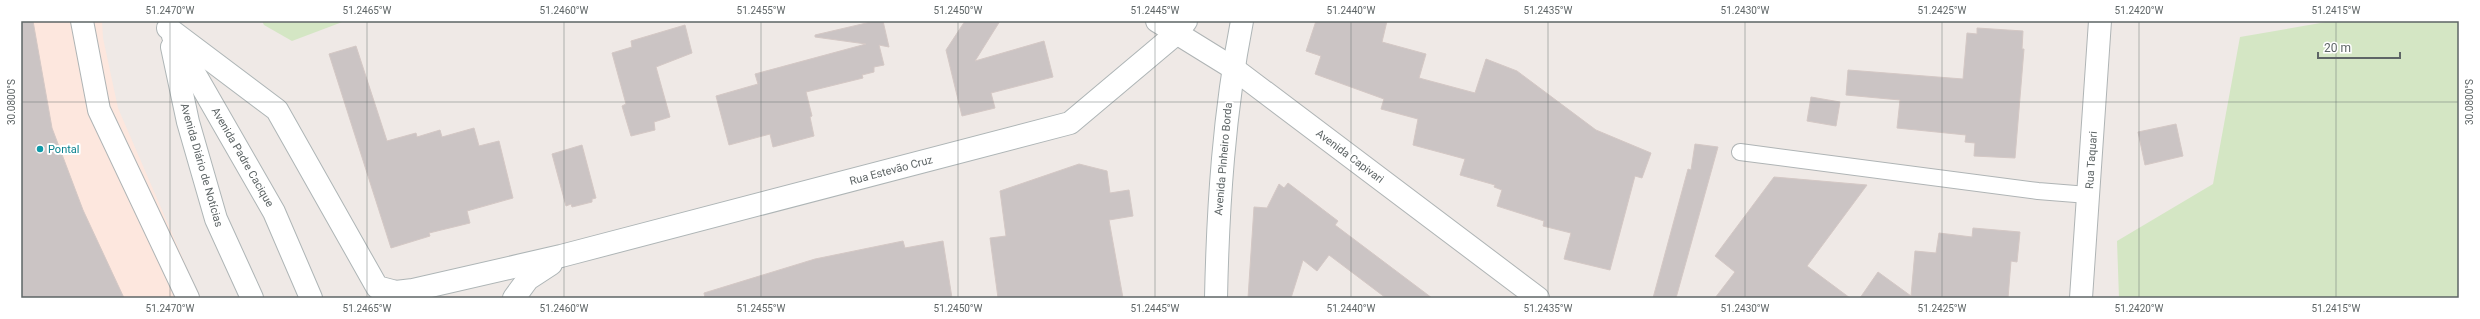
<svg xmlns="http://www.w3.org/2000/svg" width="2480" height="319" font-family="Roboto,sans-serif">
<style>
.commercial{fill:#fde7de}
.green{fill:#d4e6c4}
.building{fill:#cbc4c4;stroke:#d4c8c5}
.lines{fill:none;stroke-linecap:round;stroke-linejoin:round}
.service-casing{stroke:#afb4b5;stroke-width:18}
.minor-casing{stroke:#afb4b5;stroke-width:24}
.tertiary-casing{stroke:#afb4b5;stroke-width:24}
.secondary-casing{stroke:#aeb5b6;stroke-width:24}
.service{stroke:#fff;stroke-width:16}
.minor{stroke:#fff;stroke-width:22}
.tertiary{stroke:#fff;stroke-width:22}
.secondary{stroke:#fff;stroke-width:22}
.ticks{fill:none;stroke:#5e6566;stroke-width:1;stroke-opacity:0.45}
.culture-dot{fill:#0f9aa8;stroke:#fff;stroke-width:1.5}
.labels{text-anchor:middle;stroke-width:4;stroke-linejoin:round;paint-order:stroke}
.culture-label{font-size:11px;fill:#0d838f;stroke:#fff;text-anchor:start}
.street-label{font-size:11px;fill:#5e6566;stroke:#fff}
.neatline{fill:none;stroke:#5e6566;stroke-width:1.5}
.ticks-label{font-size:10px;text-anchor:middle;fill:#5e6566}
</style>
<rect width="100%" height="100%" fill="#efe9e6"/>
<!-- commercial -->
<polygon class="commercial" points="21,21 102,21 103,38 118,108 200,298 21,298"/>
<!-- green -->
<g class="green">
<polygon points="262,21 345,21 292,41 264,25"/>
<polygon points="2332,21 2459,21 2459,298 2119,298 2117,241 2213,184 2240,37"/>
</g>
<!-- building -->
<g class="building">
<polygon points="21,21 33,21 52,128 83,210 124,298 21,298"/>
<polygon points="875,21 883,21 889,47 879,45 884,65 874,67 874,72 862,75 863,78 806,92 812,116 810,117 814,136 773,147 770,134 729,145 716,96 758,84 755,74 866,44 815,37 815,35"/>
<polygon points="965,21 1000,21 975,61 1044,41 1053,77 991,93 995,108 962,116 946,50"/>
<polygon points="1316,21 1387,21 1382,42 1426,54 1419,78 1475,93 1486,59 1517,71 1596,130 1651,153 1642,178 1635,176 1610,270 1564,259 1571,233 1543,226 1544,221 1497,206 1502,190 1494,187 1495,185 1460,175 1465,159 1413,145 1418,119 1381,109 1384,99 1315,74 1321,56 1306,51"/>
<polygon points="685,25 692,53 656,67 670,117 654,122 655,130 631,136 622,106 626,104 612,53 632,47 631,41"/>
<polygon points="1977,28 2023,31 2022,49 2024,49 2015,158 1974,156 1975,143 1965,142 1966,135 1897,128 1900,100 1846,95 1848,70 1963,79 1967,33 1977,34"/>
<polygon points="356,46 387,141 416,133 417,137 440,130 442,137 474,128 479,146 499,141 513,198 467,211 470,223 429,233 430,236 391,248 329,54"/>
<polygon points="1811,97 1840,102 1836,126 1807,121"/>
<polygon points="2176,124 2183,156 2145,165 2138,132"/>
<polygon points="1695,144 1718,147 1676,298 1653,298 1688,169 1691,170"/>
<polygon points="582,145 596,198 592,199 592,202 572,207 571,204 566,206 552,154"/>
<polygon points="1079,164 1107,171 1110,193 1129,190 1133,216 1109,220 1123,298 998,298 990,238 1006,236 1000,191"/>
<polygon points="1774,177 1867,185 1807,266 1850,298 1715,298 1735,272 1715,256"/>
<polygon points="1288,183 1338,221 1335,225 1432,298 1386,298 1329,255 1317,271 1303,260 1291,298 1248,298 1254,207 1267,208 1279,184 1284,188"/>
<polygon points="1973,228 2020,232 2017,262 2011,261 2008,298 1860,298 1878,272 1911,296 1915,251 1936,253 1939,233 1972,237"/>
<polygon points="903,241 905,248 943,241 952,298 705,298 704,293 815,259"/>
</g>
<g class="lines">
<!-- service casing -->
<g class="service-casing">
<polyline id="service" points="1740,152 2038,191 2088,195"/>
</g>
<!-- minor casing -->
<g class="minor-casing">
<g id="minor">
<polyline points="82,21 99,110 188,298"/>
<polyline points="1157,21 1233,68 1538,298"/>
</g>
</g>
<!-- tertiary casing -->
<g class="tertiary-casing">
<polyline id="tertiary" points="2081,298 2100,21"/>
</g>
<!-- secondary casing -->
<g class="secondary-casing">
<g id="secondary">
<polyline points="168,28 277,110 377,287 396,292 413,290 561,256 1070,123 1177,33 1186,21"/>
<polyline points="173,36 274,212 311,298"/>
<polyline points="172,47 188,122 216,219 252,298"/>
<polyline points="514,298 528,279 551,264"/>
<path d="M1216,298C1218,204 1224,113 1242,21"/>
</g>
</g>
<!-- service -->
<use href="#service" class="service"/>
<!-- minor -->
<use href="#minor" class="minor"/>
<!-- tertiary -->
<use href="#tertiary" class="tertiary"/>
<!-- secondary -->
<use href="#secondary" class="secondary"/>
</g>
<!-- ticks -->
<path class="ticks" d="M170,21V298M367,21V298M564,21V298M761,21V298M958,21V298M1155,21V298M1351,21V298M1548,21V298M1745,21V298M1942,21V298M2139,21V298M2336,21V298M21,102H2459"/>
<!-- markers -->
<circle class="culture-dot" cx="40" cy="149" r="4"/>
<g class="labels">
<!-- culture labels -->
<g class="culture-label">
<text x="48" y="153">Pontal</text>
</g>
<!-- street labels -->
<g class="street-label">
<text transform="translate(1350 156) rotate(37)" y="4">Avenida Capivari</text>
<text transform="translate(243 157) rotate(60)" y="4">Avenida Padre Cacique</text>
<text transform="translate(1223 159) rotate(-85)" y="4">Avenida Pinheiro Borda</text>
<text transform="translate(2091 160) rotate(-86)" y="4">Rua Taquari</text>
<text transform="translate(202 165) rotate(74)" y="4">Avenida Diário de Notícias</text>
<text transform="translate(891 170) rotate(-15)" y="4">Rua Estevão Cruz</text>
</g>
</g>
<!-- border -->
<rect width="2480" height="319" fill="none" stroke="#ffffff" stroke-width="44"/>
<!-- scale -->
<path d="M2318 52v6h82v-6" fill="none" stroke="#5e6566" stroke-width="2"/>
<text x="2324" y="52" font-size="12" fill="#5e6566" stroke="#ffffff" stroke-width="3" paint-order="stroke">20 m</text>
<rect x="22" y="22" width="2436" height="275" class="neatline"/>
<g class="ticks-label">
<text x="170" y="14">51.2470°W</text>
<text x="367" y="14">51.2465°W</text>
<text x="564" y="14">51.2460°W</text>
<text x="761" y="14">51.2455°W</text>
<text x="958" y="14">51.2450°W</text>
<text x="1155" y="14">51.2445°W</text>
<text x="1351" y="14">51.2440°W</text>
<text x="1548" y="14">51.2435°W</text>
<text x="1745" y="14">51.2430°W</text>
<text x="1942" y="14">51.2425°W</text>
<text x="2139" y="14">51.2420°W</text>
<text x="2336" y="14">51.2415°W</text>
<text transform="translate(11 102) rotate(-90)" y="4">30.0800°S</text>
<text transform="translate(2469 102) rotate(-90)" y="4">30.0800°S</text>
<text x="170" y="312">51.2470°W</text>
<text x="367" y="312">51.2465°W</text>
<text x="564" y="312">51.2460°W</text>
<text x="761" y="312">51.2455°W</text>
<text x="958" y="312">51.2450°W</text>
<text x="1155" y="312">51.2445°W</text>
<text x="1351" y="312">51.2440°W</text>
<text x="1548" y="312">51.2435°W</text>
<text x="1745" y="312">51.2430°W</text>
<text x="1942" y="312">51.2425°W</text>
<text x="2139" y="312">51.2420°W</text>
<text x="2336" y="312">51.2415°W</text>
</g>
</svg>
